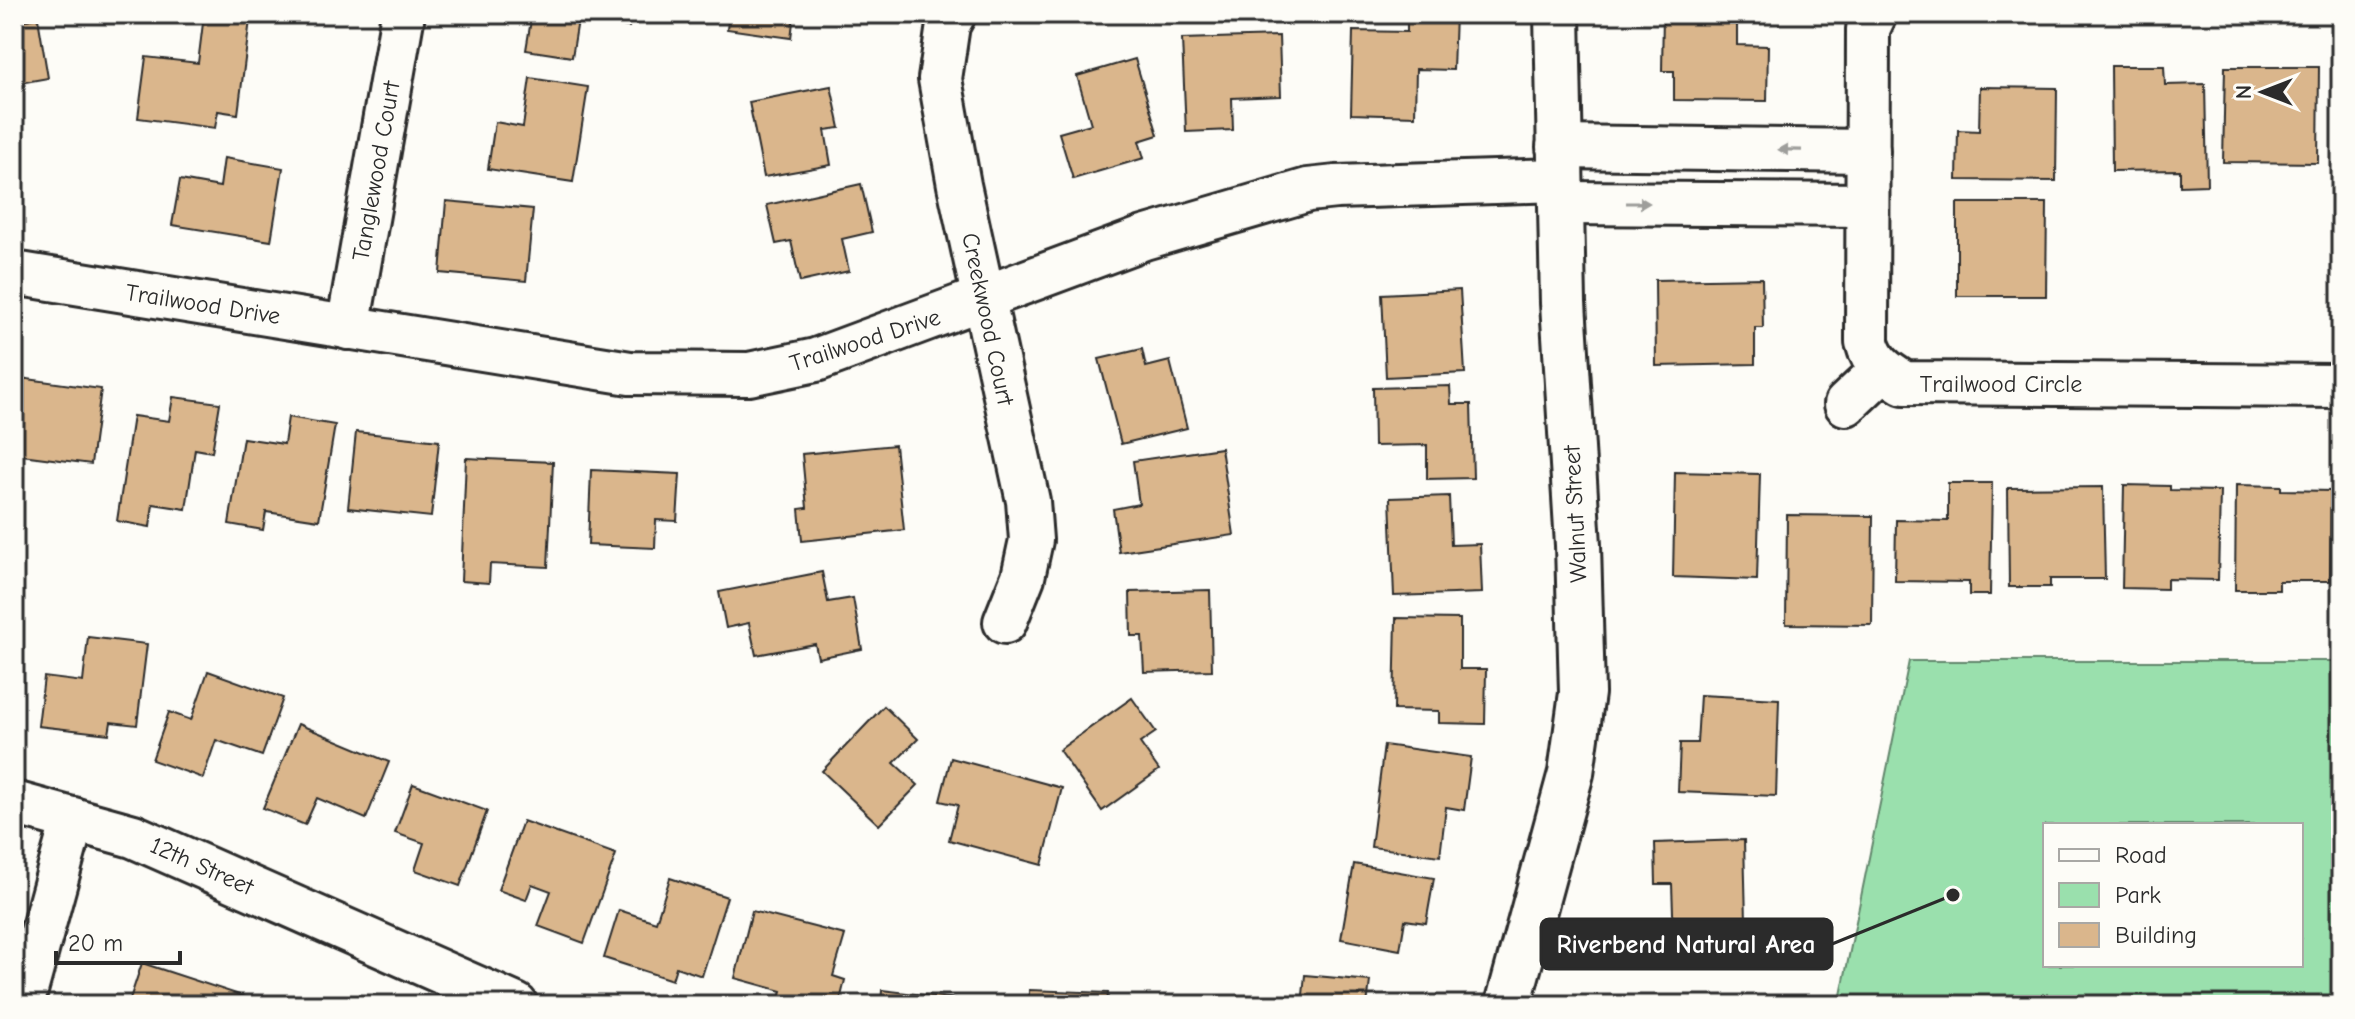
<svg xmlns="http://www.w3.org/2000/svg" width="2355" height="1019" font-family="'Comic Neue',sans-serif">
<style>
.green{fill:#9ae0ad;stroke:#62866c;stroke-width:2;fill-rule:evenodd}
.building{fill:#dab68c;stroke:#2b2b2b;stroke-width:2}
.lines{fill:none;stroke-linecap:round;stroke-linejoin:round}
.street-casing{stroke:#2b2b2b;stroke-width:48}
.secondary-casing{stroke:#2b2b2b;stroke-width:50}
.street{stroke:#fdfcf7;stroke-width:42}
.secondary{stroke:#fdfcf7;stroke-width:44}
.oneway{fill:#9e9e9b}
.labels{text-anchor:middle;stroke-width:7;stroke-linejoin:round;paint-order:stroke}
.street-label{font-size:24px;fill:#2b2b2b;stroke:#fdfcf7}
.leader{fill:none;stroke:#2b2b2b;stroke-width:3}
.callout-dot{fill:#2b2b2b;stroke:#fdfcf7;stroke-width:3}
.callout{fill:#2b2b2b;stroke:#2b2b2b;stroke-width:3}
.callout-label{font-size:26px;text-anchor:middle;font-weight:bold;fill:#fff}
</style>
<rect width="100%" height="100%" fill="#fdfcf7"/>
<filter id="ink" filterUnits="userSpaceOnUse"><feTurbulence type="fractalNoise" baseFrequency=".0125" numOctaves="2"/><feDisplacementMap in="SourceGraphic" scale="16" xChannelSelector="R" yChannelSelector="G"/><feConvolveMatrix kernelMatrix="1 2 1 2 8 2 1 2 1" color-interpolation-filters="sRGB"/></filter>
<g filter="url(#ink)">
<!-- green -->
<path class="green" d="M1909,661H2341V1005H1839ZM2045,825H2301V965H2045Z"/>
<!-- building -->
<g class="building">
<polygon points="532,14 631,14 629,27 578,20 572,57 526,50"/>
<polygon points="729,14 794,14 791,38 727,29"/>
<polygon points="1407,14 1455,14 1453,70 1416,69 1415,116 1351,114 1353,31 1407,32"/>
<polygon points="1663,14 1737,14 1737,45 1768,46 1767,101 1674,100 1674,71 1662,71"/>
<polygon points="204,15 250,20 238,114 218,111 215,128 138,118 146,57 198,63"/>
<polygon points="38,18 48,78 14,84 14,22"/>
<polygon points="1279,36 1281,96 1232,98 1233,130 1186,132 1182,39"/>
<polygon points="1135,59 1158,135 1139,141 1144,158 1073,179 1059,133 1091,124 1077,76"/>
<polygon points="2111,66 2164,66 2165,85 2205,84 2207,185 2180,186 2180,170 2112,171"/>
<polygon points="2225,67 2319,67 2318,163 2223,162"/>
<polygon points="2339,69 2341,69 2341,163 2336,162"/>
<polygon points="530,78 588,87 573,182 488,169 495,122 523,127"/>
<polygon points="831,86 840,128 825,130 831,165 764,177 749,102"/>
<polygon points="1980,87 2057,88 2056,181 1957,180 1958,130 1979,131"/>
<polygon points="224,158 283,168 271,241 172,225 180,180 220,187"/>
<polygon points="861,184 872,232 842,239 849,271 800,282 791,241 776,244 767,205"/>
<polygon points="446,201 533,209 526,281 440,273"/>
<polygon points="1957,203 2047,203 2046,296 1957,296"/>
<polygon points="1762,278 1763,328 1755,328 1755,364 1656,366 1655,280"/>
<polygon points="1460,290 1465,373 1386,377 1382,294"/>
<polygon points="1142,349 1146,367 1170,361 1187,428 1121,444 1099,359"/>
<polygon points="20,378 101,389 91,464 14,454 14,417"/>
<polygon points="1450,386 1451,404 1471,404 1473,478 1427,479 1427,445 1374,446 1373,388"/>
<polygon points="173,397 220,403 212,452 195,449 186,509 153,504 150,527 117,521 133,416 169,421"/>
<polygon points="288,417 335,425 319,520 266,512 263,530 229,524 243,438 284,444"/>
<polygon points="356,432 439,441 431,517 348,508"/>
<polygon points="895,445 904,530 802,541 799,509 807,508 802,454"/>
<polygon points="1221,448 1234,535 1119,552 1113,509 1139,504 1133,461"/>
<polygon points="466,458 553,462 548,567 490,564 489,583 461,581"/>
<polygon points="591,470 680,474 677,521 656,520 655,548 588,545"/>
<polygon points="1675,472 1760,474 1757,580 1673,577"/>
<polygon points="1948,483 1992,483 1990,595 1969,595 1969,582 1895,581 1896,520 1948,521"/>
<polygon points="2124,485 2170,486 2170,490 2220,491 2218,580 2167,579 2167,589 2122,588"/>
<polygon points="2236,485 2281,486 2281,490 2331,491 2330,581 2279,581 2279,590 2235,590"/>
<polygon points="2103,487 2105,579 2050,579 2050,587 2009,587 2008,488"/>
<polygon points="1449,496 1451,545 1480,544 1482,593 1394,596 1390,498"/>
<polygon points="1787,515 1873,516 1872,625 1786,624"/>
<polygon points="822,572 828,602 853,598 862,649 818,658 815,644 756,655 749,623 726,628 719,592"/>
<polygon points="1210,590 1212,670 1144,672 1142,636 1131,636 1130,592"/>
<polygon points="1396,618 1460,619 1460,669 1486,669 1485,724 1439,723 1439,711 1394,710"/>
<polygon points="14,631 22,633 14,668"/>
<polygon points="88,637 147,644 137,725 111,722 109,734 38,726 44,677 83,682"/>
<polygon points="208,671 283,698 262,756 216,740 203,778 152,760 169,712 191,720"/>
<polygon points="1700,695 1779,699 1776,796 1678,792 1680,743 1697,743"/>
<polygon points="1132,698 1156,732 1140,743 1159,770 1102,811 1059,750"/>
<polygon points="884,706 918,739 894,763 918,785 879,825 822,771"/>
<polygon points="298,724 389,762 366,819 317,798 305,825 263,808"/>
<polygon points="1384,745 1471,757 1464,810 1446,807 1440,856 1371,847"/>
<polygon points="951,758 1062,788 1042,865 949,840 958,805 940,801"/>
<polygon points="413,784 487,811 460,886 415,870 424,843 395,833"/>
<polygon points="523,821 616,854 584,943 538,926 551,891 532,884 526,900 498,890"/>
<polygon points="1744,840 1746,921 1731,921 1731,940 1674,942 1672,884 1656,884 1655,843"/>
<polygon points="1354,864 1434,878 1426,923 1405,920 1400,950 1341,939"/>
<polygon points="670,878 727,897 702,976 676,967 672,980 604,958 619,910 656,922"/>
<polygon points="752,911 845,935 833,976 845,980 839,1005 778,1005 782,991 735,978"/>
<polygon points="142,963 249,998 246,1005 128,1005"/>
<polygon points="1305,975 1370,981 1367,1005 1302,1005"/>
<polygon points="882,990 967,1000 966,1005 881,1005"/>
<polygon points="1029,990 1108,993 1107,1005 1029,1005"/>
<polygon points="1609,1001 1658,1002 1658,1005 1608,1005"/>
</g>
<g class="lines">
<!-- street casing -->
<g class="street-casing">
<g id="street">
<polyline points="954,14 948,25 940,79 959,185 1028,501 1031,540 1023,577 1005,622"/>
<path d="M1875,14L1868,29L1867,342C1872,363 1886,372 1904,383L2341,386"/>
<polyline points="1558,147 1868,151"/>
<polyline points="1560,203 1867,205"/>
<polyline points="14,273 630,373 749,374 816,360 1144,238 1308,190 1336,187 1559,180"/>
<polyline points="348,328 403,14"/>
<polyline points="1846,404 1882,370"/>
<polyline points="14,803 133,836 516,1005"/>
<polyline points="22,1005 73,819"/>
</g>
</g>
<!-- secondary casing -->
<g class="secondary-casing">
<polyline id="secondary" points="1508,1005 1571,773 1582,693 1578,545 1563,303 1557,14"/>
</g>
<!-- street -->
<use href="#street" class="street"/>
<!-- secondary -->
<use href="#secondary" class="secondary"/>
</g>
<!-- one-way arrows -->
<defs><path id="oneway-solid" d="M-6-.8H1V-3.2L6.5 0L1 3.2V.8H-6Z" transform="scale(2)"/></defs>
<g class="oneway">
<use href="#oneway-solid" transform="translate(1790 150) rotate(-179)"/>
<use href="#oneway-solid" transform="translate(1638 203)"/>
</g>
</g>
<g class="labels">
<!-- street labels -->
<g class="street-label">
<text transform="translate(376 171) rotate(-80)" y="8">Tanglewood Court</text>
<text transform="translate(203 304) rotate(9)" y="8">Trailwood Drive</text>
<text transform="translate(988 319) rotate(78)" y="8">Creekwood Court</text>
<text transform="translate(865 340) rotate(-18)" y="8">Trailwood Drive</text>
<text x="2001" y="392">Trailwood Circle</text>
<text transform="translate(1575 514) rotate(-93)" y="8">Walnut Street</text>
<text transform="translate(202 866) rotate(24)" y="8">12th Street</text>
</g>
</g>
<!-- callouts -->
<path class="leader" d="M1953 895L1832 944"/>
<circle class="callout-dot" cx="1953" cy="895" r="8"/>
<rect class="callout" x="1541" y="919" width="291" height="50" rx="8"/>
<g class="callout-label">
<text x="1686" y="953">Riverbend Natural Area</text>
</g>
<!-- margin -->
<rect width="2355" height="1019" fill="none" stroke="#fdfcf7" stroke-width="48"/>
<rect x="24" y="24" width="2307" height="971" fill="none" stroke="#2b2b2b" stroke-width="3" filter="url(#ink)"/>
<!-- legend -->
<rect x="2043" y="823" width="260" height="144" fill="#fdfcf7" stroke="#a9a8a5" stroke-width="2"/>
<rect x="2059" y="849" width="40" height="12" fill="#fdfcf7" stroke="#a9a8a5" stroke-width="2"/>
<text x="2115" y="863" font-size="24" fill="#2b2b2b">Road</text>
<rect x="2059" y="883" width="40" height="24" fill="#9ae0ad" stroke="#a9a8a5" stroke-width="2"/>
<text x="2115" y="903" font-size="24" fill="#2b2b2b">Park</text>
<rect x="2059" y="923" width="40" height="24" fill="#dab68c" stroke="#a9a8a5" stroke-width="2"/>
<text x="2115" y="943" font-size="24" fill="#2b2b2b">Building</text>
<!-- north arrow -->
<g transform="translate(2263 92) rotate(270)" stroke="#fdfcf7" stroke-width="6" paint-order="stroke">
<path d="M0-6L14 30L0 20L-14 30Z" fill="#2b2b2b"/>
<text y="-12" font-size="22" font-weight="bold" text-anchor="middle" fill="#2b2b2b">N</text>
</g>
<!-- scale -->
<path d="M56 951v12h124v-12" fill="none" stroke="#2b2b2b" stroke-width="4"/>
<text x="68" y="951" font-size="24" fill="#2b2b2b" stroke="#fdfcf7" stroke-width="6" paint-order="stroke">20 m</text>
</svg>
